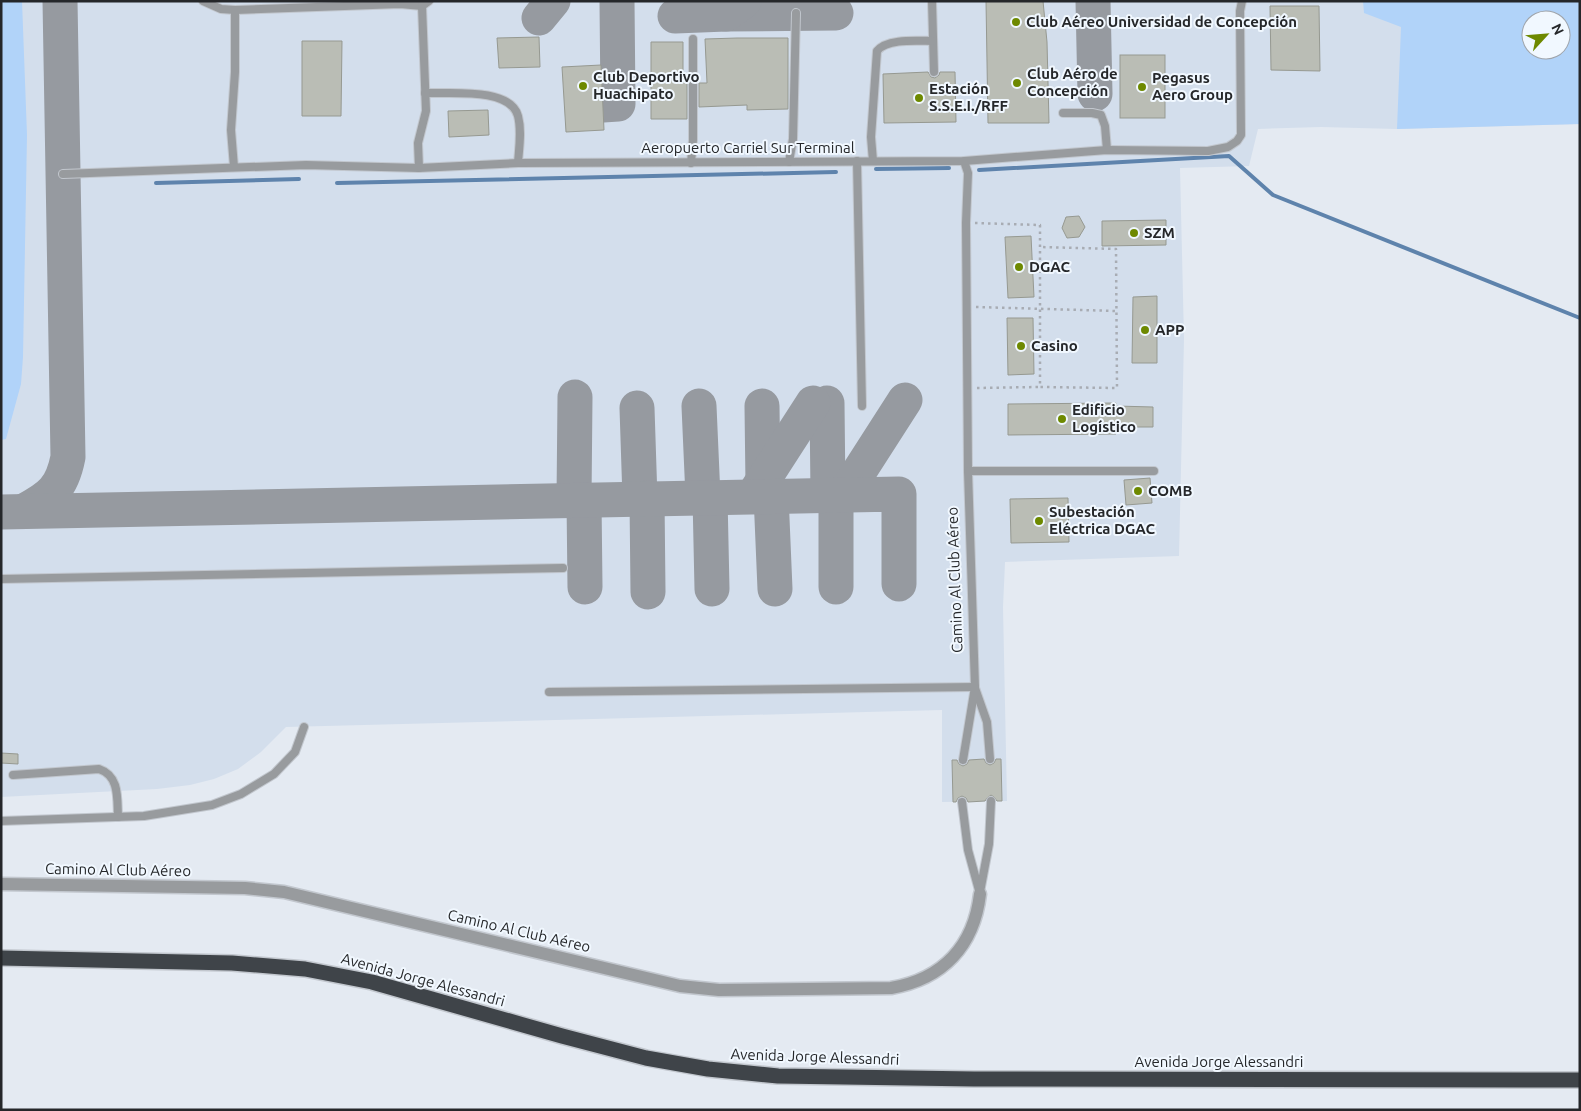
<svg xmlns="http://www.w3.org/2000/svg" width="1581" height="1111" font-family="Ubuntu,sans-serif">
<style>
.built{fill:#d3deec;fill-rule:evenodd}
.green{fill:#b1d3f9;fill-rule:evenodd}
.lines{fill:none;stroke-linecap:round;stroke-linejoin:round}
.stream{stroke:#5e83ac;stroke-width:4}
.taxiway{stroke:#969aa0;stroke-width:35}
.building{fill:#babdb5;stroke:#969991}
.lane-casing{stroke:#c2c7ce;stroke-width:10}
.street-casing{stroke:#c2c7ce;stroke-width:15}
.highway-casing{stroke:#c2c7ce;stroke-width:18}
.path{stroke:#a8acb3;stroke-width:2.5;stroke-dasharray:2.5 4;stroke-linecap:butt}
.lane{stroke:#989b9e;stroke-width:8}
.street{stroke:#989b9e;stroke-width:12}
.highway{stroke:#3f4449;stroke-width:15}
.poi-dot{fill:#6e8900;stroke:#f1f8ff;stroke-width:2}
.labels{text-anchor:middle;stroke-width:4;stroke-linejoin:round;paint-order:stroke}
.poi-label{font-size:15px;font-weight:bold;fill:#25272a;stroke:#f1f8ff;text-anchor:start}
.street-label{font-size:15px;fill:#25272a;stroke:#f1f8ff}
</style>
<rect width="100%" height="100%" fill="#e4eaf2"/>
<!-- built -->
<path class="built" d="M1,1H1580V124L1397,129L1321,127L1258,129L1249,166L1180,168L1184,339L1179,556L1005,562L1003,607L1007,801L942,802V710L286,727L261,752L238,769L214,779L190,785L157,789L1,797ZM1531,20H1561V50H1531Z"/>
<!-- green -->
<g class="green">
<polygon points="1,1 22,1 27,135 23,357 21,384 6,439 1,440"/>
<path d="M1363,1H1580V124L1397,129L1401,27L1364,13ZM1531,20H1561V50H1531Z"/>
</g>
<g class="lines">
<!-- stream -->
<g class="stream">
<polyline points="876,169 949,168"/>
<polyline points="979,170 1229,156 1273,195 1580,318"/>
<polyline points="156,183 299,179"/>
<polyline points="337,183 836,172"/>
</g>
<!-- taxiway -->
<g class="taxiway">
<polyline points="1093,1 1095,94"/>
<polyline points="726,14 836,13"/>
<polyline points="675,16 726,14 744,1"/>
<polyline points="539,18 553,1"/>
<polyline points="603,105 618,104 617,1"/>
<polyline points="827,403 828,495"/>
<polyline points="699,406 703,497"/>
<polyline points="762,406 763,485"/>
<polyline points="637,408 640,499"/>
<polyline points="771,495 775,589"/>
<polyline points="836,495 836,587"/>
<polyline points="844,495 905,400"/>
<polyline points="753,496 813,403"/>
<polyline points="710,497 712,589"/>
<polyline points="647,498 648,592"/>
<polyline points="574,499 575,397"/>
<polyline points="584,500 585,587"/>
<path d="M24,511C51,497 62,488 68,457L60,1"/>
<polyline points="1,512 899,494 899,584"/>
</g>
</g>
<!-- building -->
<g class="building">
<polygon points="986,1 1043,1 1047,42 1049,123 988,123"/>
<polygon points="1270,6 1319,6 1320,71 1271,70"/>
<polygon points="539,37 540,67 499,68 497,38"/>
<polygon points="737,38 788,38 788,109 747,110 747,105 699,107 699,83 707,83 705,39"/>
<polygon points="302,41 342,41 341,116 302,116"/>
<polygon points="651,42 683,42 683,83 687,83 687,119 651,119"/>
<rect x="1120" y="55" width="45" height="63"/>
<polygon points="601,65 604,130 566,132 562,67"/>
<polygon points="928,72 931,77 935,78 939,75 940,72 955,72 956,122 884,123 883,74"/>
<polygon points="488,110 489,135 449,137 448,111"/>
<polygon points="1079,216 1085,227 1079,237 1067,238 1062,228 1066,217"/>
<polygon points="1166,220 1166,245 1102,246 1102,221"/>
<polygon points="1031,236 1034,297 1008,298 1005,237"/>
<polygon points="1157,296 1157,363 1132,363 1133,297"/>
<polygon points="1007,318 1033,318 1034,374 1008,375"/>
<polygon points="1116,403 1116,406 1153,407 1153,427 1116,427 1116,434 1008,435 1008,404"/>
<polygon points="1150,478 1152,503 1126,505 1124,480"/>
<polygon points="1068,498 1069,542 1011,543 1010,499"/>
<polygon points="1,753 18,754 18,764 1,763"/>
<polygon points="984,759 986,763 990,765 994,763 996,759 1001,759 1002,801 997,801 994,797 991,795 987,798 985,801 968,802 966,798 962,796 958,798 956,802 953,802 952,760 957,760 959,764 963,766 967,764 969,760"/>
</g>
<g class="lines">
<!-- lane casing -->
<g class="lane-casing">
<g id="lane">
<polyline points="203,1 221,9 235,10 400,4 422,6 429,1"/>
<polyline points="932,1 934,72"/>
<path d="M425,93C450,94 510,87 518,116C522,131 519,148 518,163"/>
<polyline points="1063,113 1092,113 1101,115 1105,126 1107,150"/>
<polyline points="857,161 862,406"/>
<path d="M873,161L871,137L877,51C887,38 918,41 933,41"/>
<polyline points="964,161 968,173 966,223 968,471 1154,471"/>
<polyline points="789,162 793,139 796,13"/>
<polyline points="691,163 693,140 693,39"/>
<polyline points="234,167 231,130 235,72 235,10"/>
<polyline points="419,168 418,143 426,111 422,6"/>
<polyline points="63,174 306,165 419,168 518,163 964,161 1107,150 1208,151 1228,147 1237,141 1241,135 1240,11 1242,1"/>
<polyline points="1,579 563,568"/>
<polyline points="975,688 987,722 990,759"/>
<polyline points="549,692 975,687"/>
<polyline points="963,760 975,687 968,471"/>
<path d="M13,775L99,769C120,776 117,799 118,817"/>
<polyline points="962,802 968,850 980,894"/>
<polyline points="1,821 144,816 212,805 241,794 274,774 295,752 304,727"/>
<polyline points="980,892 989,844 991,801"/>
</g>
</g>
<!-- street casing -->
<g class="street-casing">
<path id="street" d="M1,884L245,888L284,892L680,986L719,990L891,988C943,979 974,946 980,894"/>
</g>
<!-- highway casing -->
<g class="highway-casing">
<polyline id="highway" points="1,958 232,963 305,969 372,982 562,1036 646,1058 708,1069 778,1076 974,1079 1580,1080"/>
</g>
<!-- path -->
<g class="path">
<polyline points="975,223 1040,225 1040,387 1117,388 1116,249 1040,247"/>
<polyline points="976,307 1116,311"/>
<polyline points="977,388 1039,387"/>
</g>
<!-- lane -->
<use href="#lane" class="lane"/>
<!-- street -->
<use href="#street" class="street"/>
<!-- highway -->
<use href="#highway" class="highway"/>
</g>
<!-- markers -->
<g class="poi-dot">
<circle cx="1016" cy="22" r="5"/>
<circle cx="1017" cy="83" r="5"/>
<circle cx="583" cy="86" r="5"/>
<circle cx="1142" cy="87" r="5"/>
<circle cx="919" cy="98" r="5"/>
<circle cx="1134" cy="233" r="5"/>
<circle cx="1019" cy="267" r="5"/>
<circle cx="1145" cy="330" r="5"/>
<circle cx="1021" cy="346" r="5"/>
<circle cx="1062" cy="419" r="5"/>
<circle cx="1138" cy="491" r="5"/>
<circle cx="1039" cy="521" r="5"/>
</g>
<g class="labels">
<!-- poi labels -->
<g class="poi-label">
<text x="1026" y="27">Club Aéreo Universidad de Concepción</text>
<text x="1027" y="79">Club Aéro de<tspan x="1027" dy="17">Concepción</tspan></text>
<text x="593" y="82">Club Deportivo<tspan x="593" dy="17">Huachipato</tspan></text>
<text x="1152" y="83">Pegasus<tspan x="1152" dy="17">Aero Group</tspan></text>
<text x="929" y="94">Estación<tspan x="929" dy="17">S.S.E.I./RFF</tspan></text>
<text x="1144" y="238">SZM</text>
<text x="1029" y="272">DGAC</text>
<text x="1155" y="335">APP</text>
<text x="1031" y="351">Casino</text>
<text x="1072" y="415">Edificio<tspan x="1072" dy="17">Logístico</tspan></text>
<text x="1148" y="496">COMB</text>
<text x="1049" y="517">Subestación<tspan x="1049" dy="17">Eléctrica DGAC</tspan></text>
</g>
<!-- street labels -->
<g class="street-label">
<text x="748" y="153">Aeropuerto Carriel Sur Terminal</text>
<text transform="translate(955 580) rotate(-92)" y="5">Camino Al Club Aéreo</text>
<text transform="translate(118 870) rotate(1)" y="5">Camino Al Club Aéreo</text>
<text transform="translate(519 931) rotate(13)" y="5">Camino Al Club Aéreo</text>
<text transform="translate(423 980) rotate(15)" y="5">Avenida Jorge Alessandri</text>
<text transform="translate(815 1057) rotate(2)" y="5">Avenida Jorge Alessandri</text>
<text x="1219" y="1067">Avenida Jorge Alessandri</text>
</g>
</g>
<!-- border -->
<rect width="1581" height="1111" fill="none" stroke="#25272a" stroke-width="5"/>
<!-- north arrow -->
<g transform="translate(1546 35) rotate(64)"><circle r="24" fill="#f1f8ff" stroke="#9fa4aa"/>
<path d="M0-4L9 19L0 12L-9 19Z" fill="#6e8900"/>
<text y="-8" font-size="14" font-weight="bold" text-anchor="middle" fill="#25272a">N</text>
</g>
</svg>
